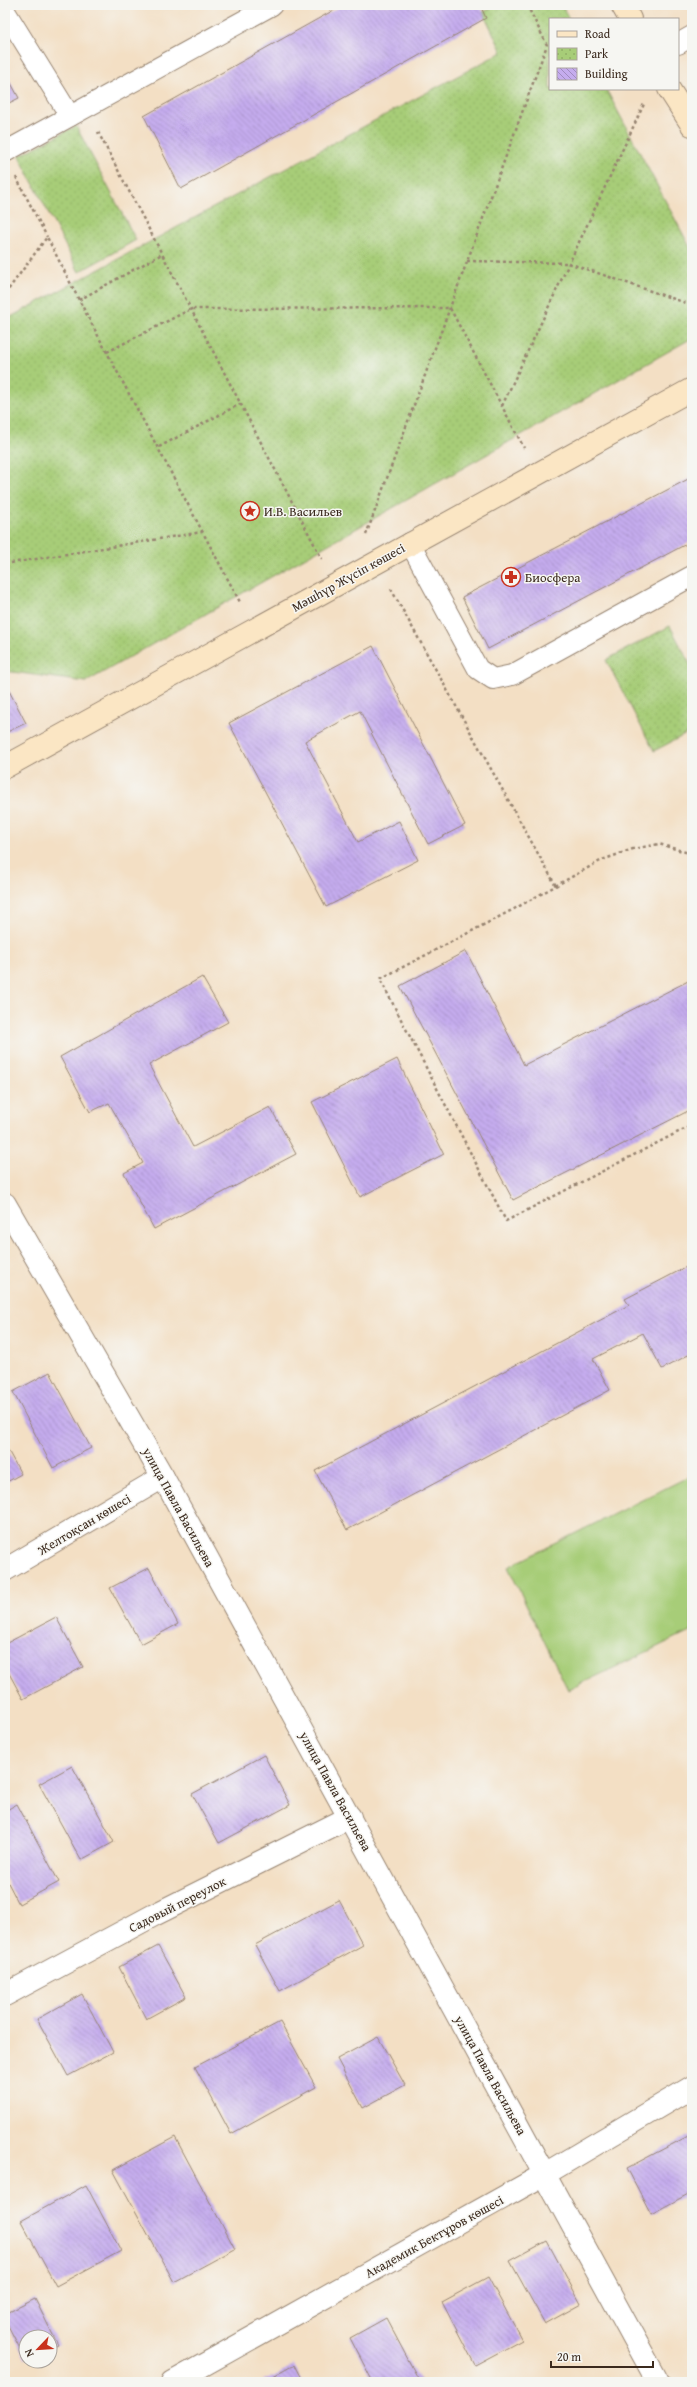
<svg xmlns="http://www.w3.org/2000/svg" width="697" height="2387" font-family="'Gentium Book Plus',serif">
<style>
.park{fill:url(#park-dots);stroke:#717c4b}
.pitch{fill:#a7cd78;stroke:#717c4b}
.building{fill:url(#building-back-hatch)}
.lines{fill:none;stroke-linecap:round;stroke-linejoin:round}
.lane-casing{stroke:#978471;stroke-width:22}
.street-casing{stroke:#978471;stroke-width:24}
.secondary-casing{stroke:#978471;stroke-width:24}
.path{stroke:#978471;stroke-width:2.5;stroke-dasharray:3 3;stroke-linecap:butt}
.lane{stroke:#fff;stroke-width:20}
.street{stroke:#fff;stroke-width:22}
.secondary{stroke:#fbe6c4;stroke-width:22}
.labels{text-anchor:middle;stroke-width:3;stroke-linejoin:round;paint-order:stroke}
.poi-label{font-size:13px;fill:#3b2a1e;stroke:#f6f6f2;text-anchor:start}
.street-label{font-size:13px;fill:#3b2a1e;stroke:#f6f6f2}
</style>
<defs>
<pattern id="park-dots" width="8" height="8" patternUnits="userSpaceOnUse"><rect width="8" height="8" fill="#a7cd78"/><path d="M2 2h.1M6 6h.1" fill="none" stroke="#91b067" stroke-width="1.8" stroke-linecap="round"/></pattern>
<pattern id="building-back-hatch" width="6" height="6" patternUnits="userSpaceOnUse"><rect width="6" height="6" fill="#c5acee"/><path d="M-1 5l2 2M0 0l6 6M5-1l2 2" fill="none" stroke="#a18cc0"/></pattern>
</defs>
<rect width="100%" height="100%" fill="#f6f6f2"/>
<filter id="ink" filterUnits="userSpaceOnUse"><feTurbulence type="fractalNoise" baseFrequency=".025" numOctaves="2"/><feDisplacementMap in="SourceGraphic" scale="8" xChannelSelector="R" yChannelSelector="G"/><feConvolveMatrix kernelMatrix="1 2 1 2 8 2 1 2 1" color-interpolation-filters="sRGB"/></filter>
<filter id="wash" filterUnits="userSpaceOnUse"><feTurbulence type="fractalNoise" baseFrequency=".012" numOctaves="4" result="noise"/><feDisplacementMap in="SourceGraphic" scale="16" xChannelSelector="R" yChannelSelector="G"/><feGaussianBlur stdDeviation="0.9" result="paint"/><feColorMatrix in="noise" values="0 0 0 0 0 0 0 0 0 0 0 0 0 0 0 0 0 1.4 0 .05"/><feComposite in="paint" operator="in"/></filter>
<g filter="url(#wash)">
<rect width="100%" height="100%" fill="#f3dfc4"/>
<!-- park -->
<g class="park">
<polygon points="499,5 562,5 569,19 550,19 550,89 606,89 692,251 692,338 86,682 5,671 5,320 502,52 483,12"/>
<polygon points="76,126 136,240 79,272 19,156"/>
<polygon points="670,626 692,668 692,731 654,751 606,660"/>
</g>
<!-- pitch -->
<polygon class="pitch" points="692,1475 692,1630 568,1690 508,1567"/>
<g id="blocks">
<!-- building -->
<g class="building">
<polygon points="343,5 480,5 486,18 181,189 144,116"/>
<polygon points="5,72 19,98 5,105"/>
<polygon points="692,477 692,541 488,649 462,597"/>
<polygon points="373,646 465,825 428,844 360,711 305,741 358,842 399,821 418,860 326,907 229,723"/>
<polygon points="7,687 26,723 5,733 5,688"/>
<polygon points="466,951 524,1065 692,979 692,1109 513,1200 400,986"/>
<polygon points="202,977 228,1022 149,1065 193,1147 270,1107 296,1154 154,1229 124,1173 143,1163 109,1103 90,1112 60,1057"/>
<polygon points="397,1059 444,1154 360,1197 312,1102"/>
<polygon points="692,1264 692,1353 662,1369 643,1333 593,1359 610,1390 347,1530 315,1471 629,1305 625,1299"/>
<polygon points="50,1372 91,1448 53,1468 13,1392"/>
<polygon points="5,1445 21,1474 5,1483"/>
<polygon points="149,1568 178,1624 141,1644 110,1588"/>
<polygon points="56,1617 83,1667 23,1699 5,1666 5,1644"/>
<polygon points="264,1755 290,1805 219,1843 192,1794"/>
<polygon points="72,1766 114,1842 81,1860 39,1784"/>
<polygon points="17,1804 59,1882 19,1904 5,1877 5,1811"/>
<polygon points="339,1900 363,1945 280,1991 255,1945"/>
<polygon points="158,1946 186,1997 146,2019 119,1967"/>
<polygon points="82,1994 113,2052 68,2076 37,2019"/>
<polygon points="280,2022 316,2087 231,2134 195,2067"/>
<polygon points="378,2037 405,2085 363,2108 337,2059"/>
<polygon points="692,2134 692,2192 651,2214 627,2168"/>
<polygon points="175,2137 235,2249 174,2282 113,2170"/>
<polygon points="86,2185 121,2251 56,2286 21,2221"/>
<polygon points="547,2241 581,2304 545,2324 510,2261"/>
<polygon points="488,2277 522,2340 475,2365 442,2302"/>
<polygon points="35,2299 58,2345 50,2349 50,2337 26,2337 26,2360 5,2320 5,2314"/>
<polygon points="386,2318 420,2382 373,2382 350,2338"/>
<polygon points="294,2365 303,2382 263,2382"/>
</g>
</g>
</g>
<g filter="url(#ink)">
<use href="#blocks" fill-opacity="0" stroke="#978471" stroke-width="1"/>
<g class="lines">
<!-- lane casing -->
<g class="lane-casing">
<g id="lane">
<polyline points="5,11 70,116"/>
<polyline points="678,44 692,36"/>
<polyline points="5,152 272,5"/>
<polyline points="410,543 478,669 493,679 512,675 692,576"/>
</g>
</g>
<!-- street casing -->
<g class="street-casing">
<g id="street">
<polyline points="5,1204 163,1477 658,2382"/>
<polyline points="5,1570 163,1477"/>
<polyline points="5,1995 154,1915 350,1817"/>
<polyline points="173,2382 545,2174 692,2087"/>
</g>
</g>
<!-- secondary casing -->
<g class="secondary-casing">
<g id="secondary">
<polyline points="622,5 630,19"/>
<polyline points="669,89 692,125"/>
<polyline points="5,767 692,389"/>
</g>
</g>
<!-- path -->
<g class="path">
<polyline points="98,132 162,254"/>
<polyline points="16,177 47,237"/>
<polyline points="467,261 568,263 692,305"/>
<polyline points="5,294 47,237 79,300 241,604"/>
<polyline points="79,300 162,254 322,559"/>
<polyline points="107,352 191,309 450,308 524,448"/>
<polyline points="502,406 644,104"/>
<polyline points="159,447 240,404"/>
<polyline points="366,535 547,45 527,5"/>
<polyline points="5,564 202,532"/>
<polyline points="391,589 556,886"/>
<polyline points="692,854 659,844 633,849 602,860 514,909 380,979 506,1221 692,1125"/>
</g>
<!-- lane -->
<use href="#lane" class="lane"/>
<!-- street -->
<use href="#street" class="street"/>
<!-- secondary -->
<use href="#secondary" class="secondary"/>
</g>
</g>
<!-- icons -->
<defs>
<g id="sight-ring" transform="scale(1)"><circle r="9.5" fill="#f6f6f2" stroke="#c8321e" stroke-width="1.5"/><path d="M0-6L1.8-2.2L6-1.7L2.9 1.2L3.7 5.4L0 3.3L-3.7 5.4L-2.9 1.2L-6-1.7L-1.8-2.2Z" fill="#c8321e"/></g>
<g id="pharmacy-ring" transform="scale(1)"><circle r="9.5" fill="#f6f6f2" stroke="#c8321e" stroke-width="1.5"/><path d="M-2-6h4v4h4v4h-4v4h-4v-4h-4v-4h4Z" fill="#c8321e"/></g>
</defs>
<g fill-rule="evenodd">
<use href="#sight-ring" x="250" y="511"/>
<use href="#pharmacy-ring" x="511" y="577"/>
</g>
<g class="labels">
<!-- poi labels -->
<g class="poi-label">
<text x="264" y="516">И.В. Васильев</text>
<text x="525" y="582">Биосфера</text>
</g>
<!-- street labels -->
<g class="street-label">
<text transform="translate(348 577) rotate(-29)" y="5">Мәшһүр Жүсіп көшесі</text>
<text transform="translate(179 1507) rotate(61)" y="5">улица Павла Васильева</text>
<text transform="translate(84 1524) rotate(-31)" y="5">Желтоқсан көшесі</text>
<text transform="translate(336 1791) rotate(61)" y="5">улица Павла Васильева</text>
<text transform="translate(177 1904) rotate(-27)" y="5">Садовый переулок</text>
<text transform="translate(491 2075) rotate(61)" y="5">улица Павла Васильева</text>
<text transform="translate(434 2236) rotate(-29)" y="5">Академик Бектұров көшесі</text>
</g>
</g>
<!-- margin -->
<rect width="697" height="2387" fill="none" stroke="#f6f6f2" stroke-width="20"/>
<!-- legend -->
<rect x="549" y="18" width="130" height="72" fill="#f6f6f2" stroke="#aba49d"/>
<rect x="557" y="31" width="20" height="6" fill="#fbe6c4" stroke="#aba49d"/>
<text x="585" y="38" font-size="12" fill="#3b2a1e">Road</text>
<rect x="557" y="48" width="20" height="12" fill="url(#park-dots)" stroke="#aba49d"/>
<text x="585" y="58" font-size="12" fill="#3b2a1e">Park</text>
<rect x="557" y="68" width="20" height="12" fill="url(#building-back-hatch)" stroke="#aba49d"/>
<text x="585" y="78" font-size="12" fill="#3b2a1e">Building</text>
<!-- north arrow -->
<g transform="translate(38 2349) rotate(245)"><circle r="19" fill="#f6f6f2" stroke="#aba49d"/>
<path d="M0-3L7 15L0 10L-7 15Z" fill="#c8321e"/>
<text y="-6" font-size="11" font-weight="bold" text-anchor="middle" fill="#3b2a1e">N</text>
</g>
<!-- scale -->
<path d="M551 2361v6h102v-6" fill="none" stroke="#3b2a1e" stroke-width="2"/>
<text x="557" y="2361" font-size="12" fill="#3b2a1e" stroke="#f6f6f2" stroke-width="3" paint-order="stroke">20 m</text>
</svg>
